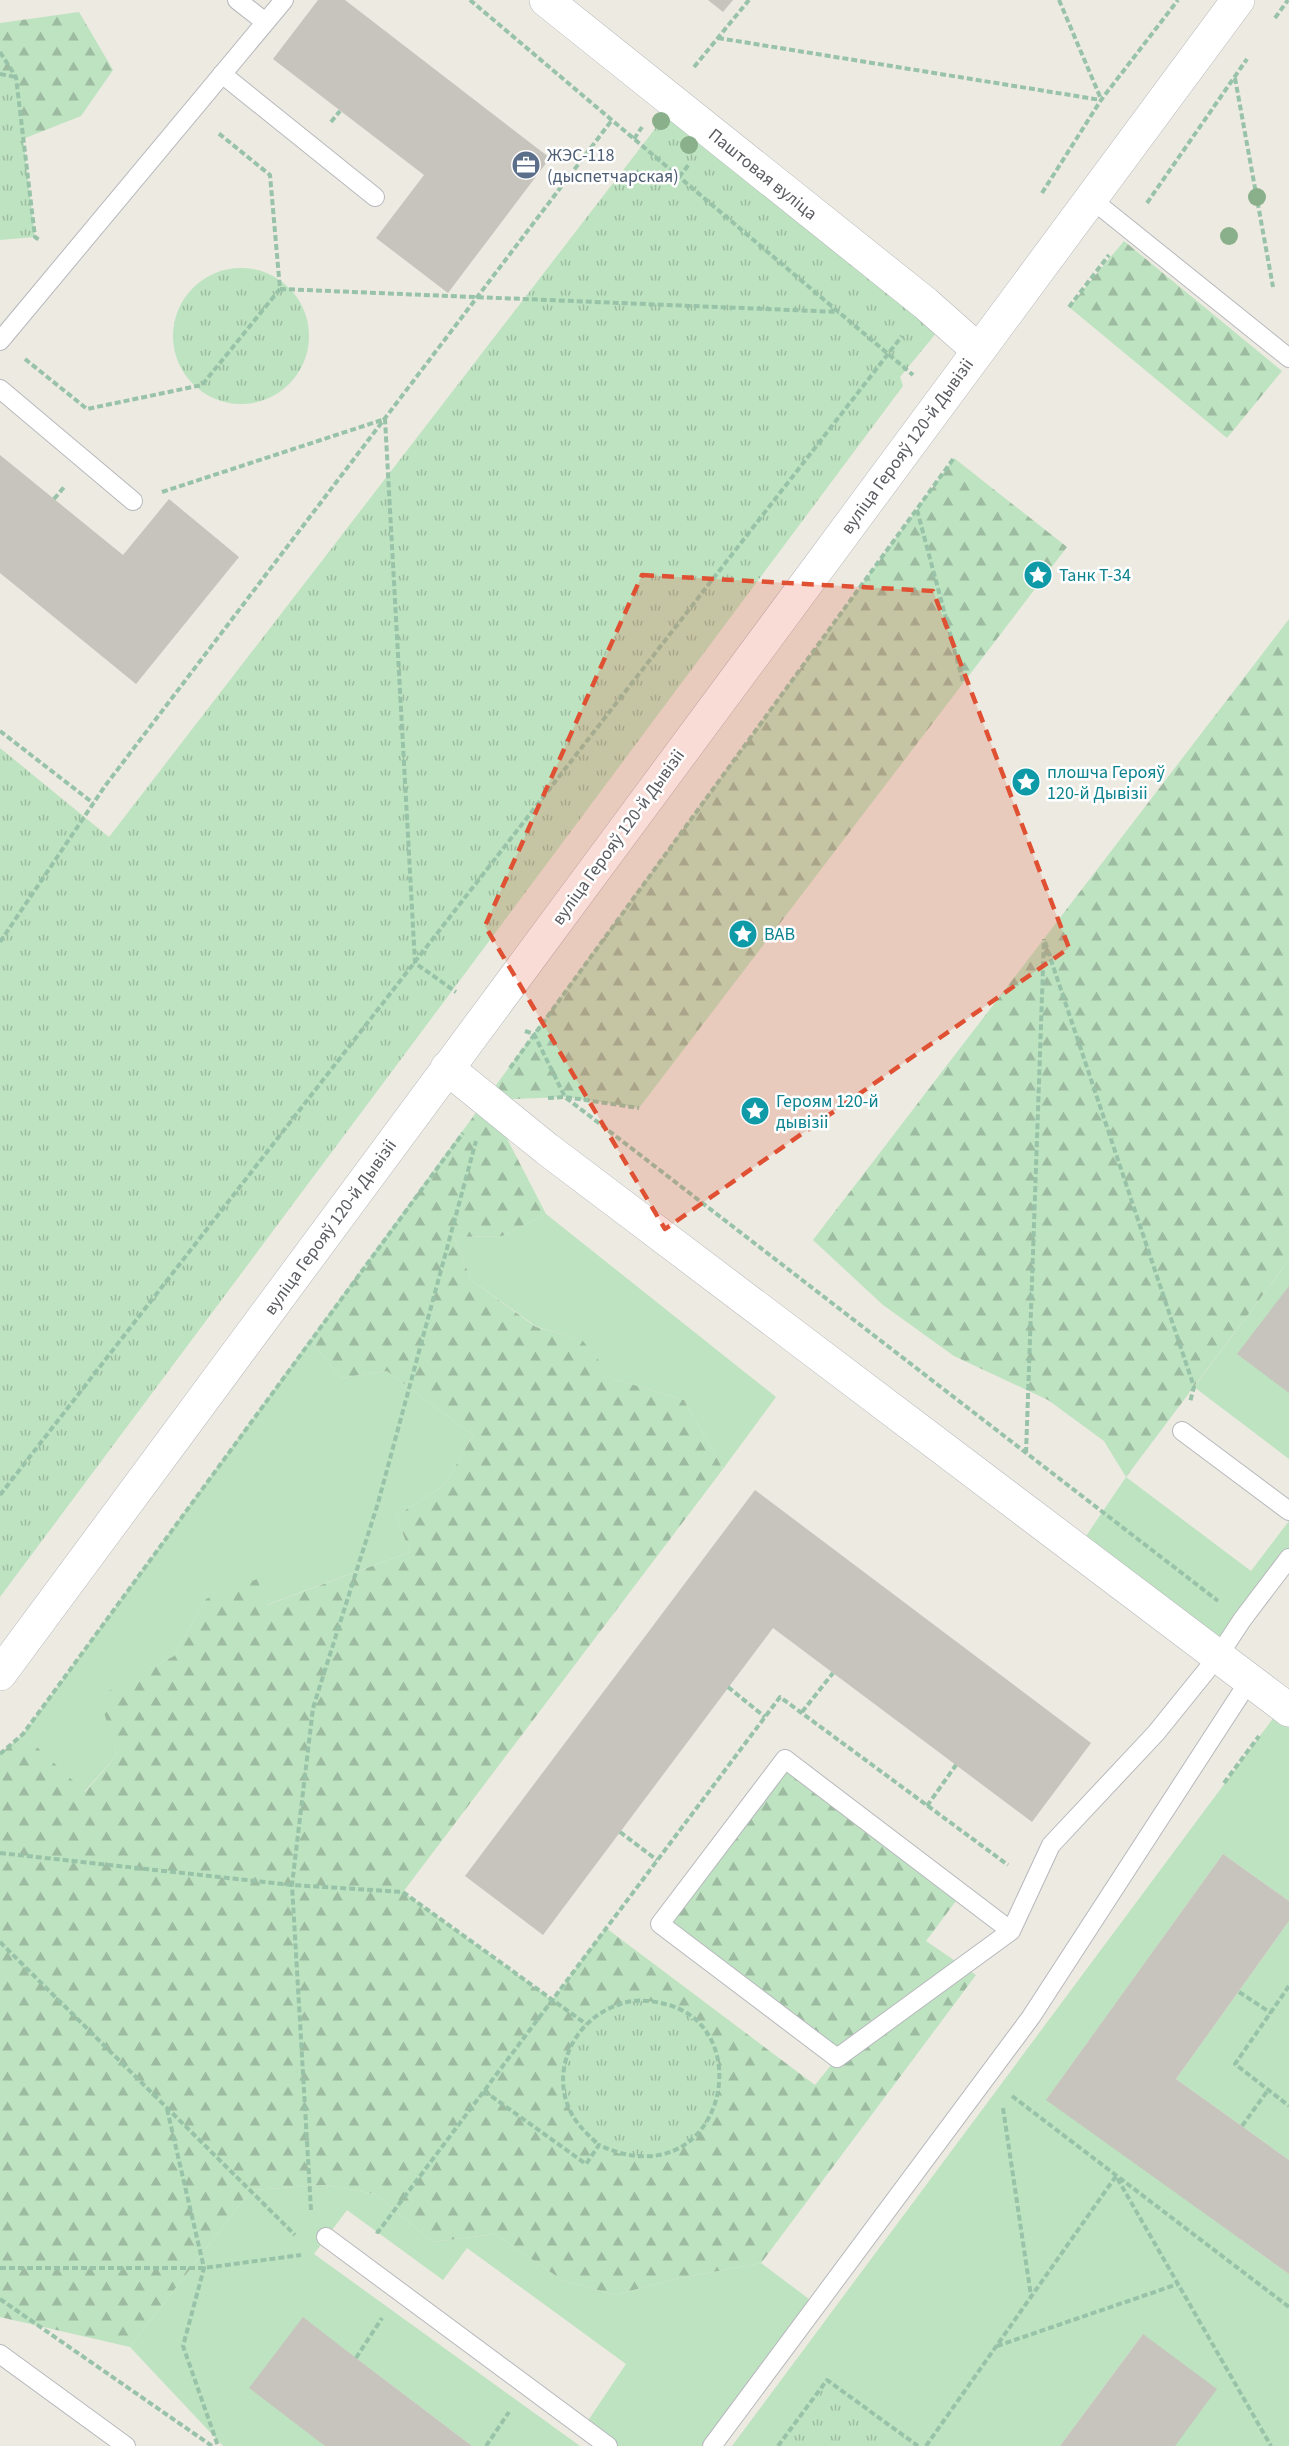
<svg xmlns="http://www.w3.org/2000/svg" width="1289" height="2446" font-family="'Source Sans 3',sans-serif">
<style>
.green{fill:#bee3c1}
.forest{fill:url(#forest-firs)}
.park{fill:url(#park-tufts)}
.building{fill:#c7c4be}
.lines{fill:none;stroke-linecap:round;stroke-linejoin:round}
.service-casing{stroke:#b7b8bd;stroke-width:20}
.minor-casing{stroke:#b7b8bd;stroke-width:34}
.tertiary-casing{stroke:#b7b8bd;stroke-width:34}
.path{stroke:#98c3a8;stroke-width:4;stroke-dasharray:6 3;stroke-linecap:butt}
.service{stroke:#fff;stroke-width:18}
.minor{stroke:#fff;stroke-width:33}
.tertiary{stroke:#fff;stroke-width:33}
.tree{fill:#89b08a}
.marked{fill:#e05033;fill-opacity:0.2;stroke:#e05033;stroke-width:4.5;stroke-dasharray:12 8;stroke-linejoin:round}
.labels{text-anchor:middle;stroke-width:5;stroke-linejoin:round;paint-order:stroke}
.service-label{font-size:18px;fill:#4e5e75;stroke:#fff;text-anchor:start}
.street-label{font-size:18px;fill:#5a5c61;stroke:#fff}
.culture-label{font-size:18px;fill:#0d838f;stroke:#fff;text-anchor:start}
</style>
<defs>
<pattern id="forest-firs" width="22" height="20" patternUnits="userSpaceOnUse" patternTransform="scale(1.5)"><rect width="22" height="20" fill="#bee3c1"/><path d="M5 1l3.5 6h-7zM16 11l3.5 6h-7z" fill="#9dbba0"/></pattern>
<pattern id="park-tufts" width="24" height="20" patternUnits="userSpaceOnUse" patternTransform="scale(1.5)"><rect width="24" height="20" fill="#bee3c1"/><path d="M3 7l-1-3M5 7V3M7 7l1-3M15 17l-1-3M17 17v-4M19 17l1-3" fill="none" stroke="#9dbba0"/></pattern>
</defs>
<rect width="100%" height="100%" fill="#eceae1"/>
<!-- green -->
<g class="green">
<polygon points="546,1214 776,1397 723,1469 684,1400 614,1379 581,1340 537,1327 471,1280 454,1237 502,1236"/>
<polygon points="1289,1260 1289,1459 1194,1387"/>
<polygon points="310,1340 341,1378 387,1371 473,1435 445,1485 396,1516 410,1552 266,1605 206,1599 174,1656 100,1696 117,1755 84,1792 23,1734"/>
<polygon points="1126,1477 1251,1571 1289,1521 1289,1558 1219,1655 1076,1551"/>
<polygon points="1283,1705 1289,1710 1289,1901 1223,1854 1047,2099 1289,2274 1289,2446 1175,2446 1143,2334 1060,2446 732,2446"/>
<polygon points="1289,1921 1289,2160 1176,2079"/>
<polygon points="326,2185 375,2194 433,2242 495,2234 562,2280 615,2295 675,2279 761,2263 817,2305 712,2446 608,2446 583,2428 626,2364 467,2248 443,2280 347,2210 314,2254 580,2446 472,2446 303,2318 325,2446 223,2446 130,2347 251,2190"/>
</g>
<!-- forest -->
<g class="forest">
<polygon points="79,12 113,70 81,116 0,148 0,23"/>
<polygon points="1124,241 1282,371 1227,438 1069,307"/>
<polygon points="954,458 1067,547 639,1108 565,1097 487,1100 546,1214 502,1236 454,1237 471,1280 536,1327 582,1340 614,1379 684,1400 723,1469 403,1892 552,2000 606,1928 815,2085 836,2059 660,1924 785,1759 962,1893 926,1941 976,1975 761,2263 675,2279 615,2295 562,2280 495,2234 433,2242 375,2194 326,2185 251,2190 130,2347 0,2317 0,1754 23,1734 85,1792 117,1755 99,1696 174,1656 206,1599 257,1579 267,1605 410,1552 396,1516 445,1485 473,1435 387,1371 341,1378 310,1340"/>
<polygon points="1289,619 1289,1260 1126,1477 1104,1441 1048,1400 954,1356 883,1305 813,1240"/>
</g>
<!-- park -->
<g class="park">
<polygon points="0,74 16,77 35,237 0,240"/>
<polygon points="671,108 942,326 900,377 903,386 0,1597 0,748 109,837"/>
<circle cx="241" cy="336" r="68"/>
<circle cx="642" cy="2079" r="78"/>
<polygon points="827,2380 904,2437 897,2446 778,2446"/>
</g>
<!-- building -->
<g class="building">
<polygon points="318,0 345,0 550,158 448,293 376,238 424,175 273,59"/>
<polygon points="708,0 733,0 723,12"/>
<polygon points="0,455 123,555 169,499 239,557 136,684 0,573"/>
<polygon points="1289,1286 1289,1393 1237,1354"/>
<polygon points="755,1490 1091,1743 1032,1822 773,1628 543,1935 465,1876"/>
<polygon points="1223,1854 1289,1901 1289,1921 1176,2079 1289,2160 1289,2274 1046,2100"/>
<polygon points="303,2317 356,2358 472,2446 325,2446 249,2388"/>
<polygon points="1143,2334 1217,2389 1175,2446 1060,2446"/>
</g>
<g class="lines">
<!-- service casing -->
<g class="service-casing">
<g id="service">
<polyline points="237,0 264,21"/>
<polyline points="222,74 375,197"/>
<polyline points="1090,198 1289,358"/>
<polyline points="0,341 284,0"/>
<polyline points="0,389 133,501"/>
<polyline points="1182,1431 1289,1511"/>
<polyline points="1011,1931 785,1759 660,1924 837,2058 1011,1931 1051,1845 1156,1733 1219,1655 1242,1620 1289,1558"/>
<polyline points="326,2237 608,2446"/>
<polyline points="0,2354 126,2446"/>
<polyline points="712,2446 1031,2017 1249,1681"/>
</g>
</g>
<!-- minor casing -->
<g class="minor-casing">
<g id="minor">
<polyline points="546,0 925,303 978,350"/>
<polyline points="447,1068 547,1149 1289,1710"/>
</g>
</g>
<!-- tertiary casing -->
<g class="tertiary-casing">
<polyline id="tertiary" points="0,1674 1238,0"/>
</g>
<!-- path -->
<g class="path">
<polyline points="470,0 913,375"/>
<polyline points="1059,0 1101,99"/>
<polyline points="1275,18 1288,0"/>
<polyline points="718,38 1101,100"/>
<polyline points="0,52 16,77 35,237 41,241"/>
<polyline points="694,67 749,0"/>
<polyline points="0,74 16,77"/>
<polyline points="1235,78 1273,287"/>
<polyline points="331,122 340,111"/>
<polyline points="634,139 642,127"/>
<polyline points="679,177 690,163"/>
<polyline points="1042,193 1101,100 1178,0"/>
<polyline points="1147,203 1247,59"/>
<polyline points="280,289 839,312"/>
<polyline points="1069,307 1109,255"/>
<polyline points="25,359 87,409 202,385 280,289 270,175 217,132"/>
<polyline points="162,492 385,419 415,963 456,992"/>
<polyline points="54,499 65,486"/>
<polyline points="917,510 963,682"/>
<polyline points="0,731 93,803"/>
<polyline points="0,942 105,786 612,120"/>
<polyline points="1045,942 1194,1387 1190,1402"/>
<polyline points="525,1031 534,1034 565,1097 1218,1601"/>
<polyline points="510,1068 954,458"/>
<polyline points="548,1098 565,1097 639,1108"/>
<polyline points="1026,1453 1044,939"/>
<polyline points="0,1495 902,336"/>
<polyline points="728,1687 765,1717"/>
<polyline points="802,1712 833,1673"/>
<polyline points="0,1754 23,1734 463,1133"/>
<polyline points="1224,1783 1259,1736"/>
<polyline points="927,1806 956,1765"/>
<polyline points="620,1832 657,1860"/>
<polyline points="0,1853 292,1885 403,1892 586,2024"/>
<polyline points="0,1942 295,2235"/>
<polyline points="1289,1986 1235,2064 1289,2106"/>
<polyline points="1239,1992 1271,2013"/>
<path d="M484,2091L586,2164L599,2145C719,2201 762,2033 669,2005C651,2000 633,1998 615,2006C577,2020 552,2065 568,2106C574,2122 586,2133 599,2145"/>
<polyline points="1012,2096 1289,2307"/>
<polyline points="1003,2108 1031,2296"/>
<polyline points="167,2109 204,2268 183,2346 218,2446"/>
<polyline points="1242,2126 1268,2090"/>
<polyline points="311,2210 292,1885 313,1708 378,1503 476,1141"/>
<polyline points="376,2231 378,2232 780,1697 1008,1865"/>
<polyline points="0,2268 204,2268 301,2255"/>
<polyline points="0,2299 212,2446"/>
<polyline points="997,2346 1178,2284"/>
<polyline points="356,2358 382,2318"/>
<polyline points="486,2446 509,2412"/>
<polyline points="778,2446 827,2380 918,2446"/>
<polyline points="926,2446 1116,2176 1271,2446"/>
</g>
<!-- service -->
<use href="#service" class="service"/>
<!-- minor -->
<use href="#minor" class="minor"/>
<!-- tertiary -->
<use href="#tertiary" class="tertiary"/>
</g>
<!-- trees -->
<g class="tree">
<circle cx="661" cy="121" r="9"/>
<circle cx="689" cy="145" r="9"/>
<circle cx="1257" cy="197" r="9"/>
<circle cx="1229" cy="236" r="9"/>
</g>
<!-- marked area -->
<path class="marked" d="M642,575L933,591L1069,948L665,1229L485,926Z"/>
<!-- icons -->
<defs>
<g id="office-disc" transform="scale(1.5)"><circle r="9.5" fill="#5c6f8a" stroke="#fff"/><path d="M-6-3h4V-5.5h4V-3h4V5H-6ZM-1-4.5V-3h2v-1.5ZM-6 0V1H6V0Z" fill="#fff"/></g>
<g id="sight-disc" transform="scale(1.5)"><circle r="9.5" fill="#0f9aa8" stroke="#fff"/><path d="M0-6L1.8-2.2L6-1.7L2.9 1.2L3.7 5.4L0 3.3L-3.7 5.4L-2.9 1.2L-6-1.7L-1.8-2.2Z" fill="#fff"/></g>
</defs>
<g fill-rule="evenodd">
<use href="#office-disc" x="526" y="165"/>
<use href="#sight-disc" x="1038" y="575"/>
<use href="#sight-disc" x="1026" y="782"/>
<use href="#sight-disc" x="743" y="934"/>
<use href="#sight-disc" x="755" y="1111"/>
</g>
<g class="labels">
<!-- service labels -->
<g class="service-label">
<text x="547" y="161">ЖЭС-118<tspan x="547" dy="21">(дыспетчарская)</tspan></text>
</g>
<!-- street labels -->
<g class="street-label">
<text transform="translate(763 174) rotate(39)" y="6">Паштовая вуліца</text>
<text transform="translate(907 446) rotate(-54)" y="6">вуліца Герояў 120-й Дывізіі</text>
<text transform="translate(618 837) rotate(-54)" y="6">вуліца Герояў 120-й Дывізіі</text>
<text transform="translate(330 1227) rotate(-54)" y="6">вуліца Герояў 120-й Дывізіі</text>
</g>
<!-- culture labels -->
<g class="culture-label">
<text x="1059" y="581">Танк Т-34</text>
<text x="1047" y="778">плошча Герояў<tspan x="1047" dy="21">120-й Дывізіі</tspan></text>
<text x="764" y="940">ВАВ</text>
<text x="776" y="1107">Героям 120-й<tspan x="776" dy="21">дывізіі</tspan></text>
</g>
</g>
</svg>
